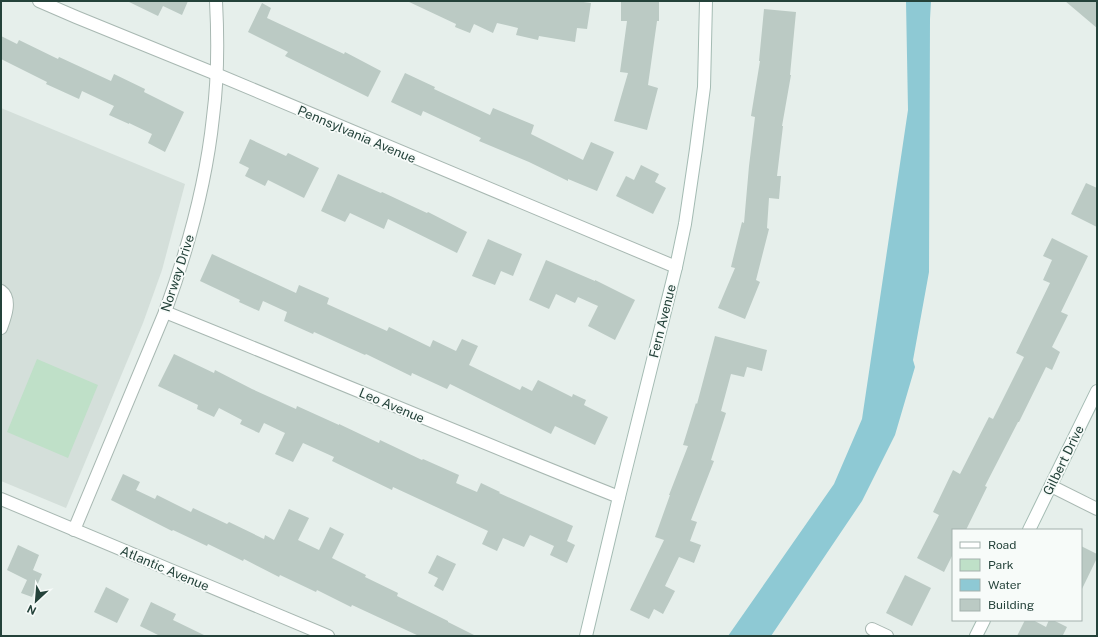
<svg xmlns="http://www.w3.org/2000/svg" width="1098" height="637" font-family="'Public Sans',sans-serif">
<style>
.built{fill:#d4dfda}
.green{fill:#bfe0c8}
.water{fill:#8ec9d4}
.building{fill:#bbcac4}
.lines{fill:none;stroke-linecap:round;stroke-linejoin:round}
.street-casing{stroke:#a8b8b2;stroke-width:14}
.secondary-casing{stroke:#a4bbb3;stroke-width:14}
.street{stroke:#fff;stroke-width:12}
.secondary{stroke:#fff;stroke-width:12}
.labels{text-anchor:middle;stroke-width:3.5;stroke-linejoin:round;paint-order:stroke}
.street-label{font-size:13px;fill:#24423a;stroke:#f7fbf9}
</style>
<rect width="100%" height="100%" fill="#e6efeb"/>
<!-- built -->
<polygon class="built" points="1,108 185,184 162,270 143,323 66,508 1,481"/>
<!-- green -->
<polygon class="green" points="37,359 98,385 68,458 7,432"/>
<!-- water -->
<polygon class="water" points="906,1 931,1 930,19 929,272 913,360 915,367 895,435 862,501 771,636 728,636 834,484 862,419 908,110"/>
<!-- building -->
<g class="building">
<polygon points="127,1 188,1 182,15 163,6 158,16"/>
<polygon points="407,1 576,1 591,3 587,29 577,28 575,42 539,36 538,40 516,35 518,28 497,23 493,33 474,24 470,33 455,27 456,24"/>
<polygon points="621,1 659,1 659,21 657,21 648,85 658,88 647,130 614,121 628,73 620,72 627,21 621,21"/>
<polygon points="1065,1 1097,1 1097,28"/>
<polygon points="262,3 271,8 267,18 344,54 345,52 381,71 368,97 285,56 288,52 248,32"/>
<polygon points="764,9 796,12 790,75 791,75 782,126 783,126 777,176 781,176 779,199 769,198 767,228 769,229 756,280 760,282 745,319 718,308 735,268 731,267 742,222 744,223 749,166 755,117 751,116 760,61 759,61"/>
<polygon points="1,36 17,44 19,40 58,59 59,57 111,81 114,74 145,89 144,92 184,112 165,152 148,143 152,134 129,123 129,124 109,115 114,106 82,91 79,99 46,84 47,82 1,59"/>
<polygon points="405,73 435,87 434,89 490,115 493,108 534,125 531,134 583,160 591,142 614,152 597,191 568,179 568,181 529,162 479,141 481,138 423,111 421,116 391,102"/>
<polygon points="250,139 286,156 288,153 319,168 304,198 268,180 265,186 245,176 249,168 239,163"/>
<polygon points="641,165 659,174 655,182 666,188 653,214 616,196 626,176 634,180"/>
<polygon points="338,174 381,193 382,192 427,213 428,212 467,232 457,253 388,219 384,229 350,213 345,222 321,211"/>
<polygon points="1086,183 1097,188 1097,227 1071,214"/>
<polygon points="1052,238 1088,256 1061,312 1068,315 1052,347 1060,352 1052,370 1046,367 1019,422 1018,422 985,486 987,487 966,530 953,530 953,554 944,572 917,558 939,515 933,512 953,470 960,474 989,417 993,419 1024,357 1016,353 1050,283 1043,280 1052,260 1043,256"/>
<polygon points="488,239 522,254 513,276 501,271 495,285 472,276"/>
<polygon points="212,254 296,293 299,285 329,298 327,304 387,331 389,327 430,347 433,340 456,351 462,339 478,346 469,365 520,390 522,386 532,391 538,380 572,397 573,394 586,400 584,405 608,417 595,445 555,426 551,434 450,384 447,389 412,373 411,376 366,354 365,355 314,332 313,334 284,321 287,312 263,301 259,311 239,302 240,300 200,281"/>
<polygon points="546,260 595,281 595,280 635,300 615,340 588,326 598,306 578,297 575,303 556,294 549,309 529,300"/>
<polygon points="715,336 767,350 762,371 747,367 744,377 731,374 721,411 726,413 711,460 714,461 691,520 697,522 690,541 701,545 694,563 679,557 665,586 675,591 663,614 654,609 649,619 630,610 664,540 655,537 670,495 669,495 688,446 683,445 696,403 697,404"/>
<polygon points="174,354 214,373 215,370 252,389 296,409 297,406 339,425 339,424 379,443 380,440 422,460 423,459 459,475 456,483 477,492 481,483 500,492 499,493 573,526 567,541 575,545 567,563 550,555 554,546 530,535 524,547 503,538 497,551 482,544 488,531 393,487 392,490 332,461 334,457 303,443 293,462 275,454 285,433 264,423 259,433 240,424 242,420 219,408 214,417 197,409 198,405 158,386"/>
<polygon points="123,474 140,482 136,490 155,499 157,495 191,512 193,508 227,524 229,522 264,539 265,535 274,540 289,509 309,518 298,540 319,550 330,527 344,534 332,558 366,575 365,577 398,593 397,596 448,621 448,622 476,636 419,636 352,605 351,607 317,590 316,592 280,575 279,577 244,559 243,561 208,544 207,546 173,530 172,531 111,500"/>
<polygon points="18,545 39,555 33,570 42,574 32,597 21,593 27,580 7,570"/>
<polygon points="1081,546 1097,554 1097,558 1081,591"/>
<polygon points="437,555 456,564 443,591 434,586 438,578 428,573"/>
<polygon points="905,575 931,588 912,626 886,613"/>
<polygon points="106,587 129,599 117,623 94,612"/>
<polygon points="151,602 176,614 173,620 206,636 160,636 140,626"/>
<polygon points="1025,620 1033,620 1046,627 1049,620 1053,620 1067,627 1063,635 1065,636 1017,636"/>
</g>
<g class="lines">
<!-- street casing -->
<g class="street-casing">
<g id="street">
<polyline points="39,1 76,17 216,74 676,267"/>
<path d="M1,291C12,299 5,317 1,328"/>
<path d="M165,312C317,373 467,437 619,497"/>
<polyline points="1051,486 1097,509"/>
<polyline points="1,499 328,636"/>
<path d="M74,530L165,312C188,249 206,184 213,117C218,79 218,39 216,1"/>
<polyline points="872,629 887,636"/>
</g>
</g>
<!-- secondary casing -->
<g class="secondary-casing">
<g id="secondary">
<polyline points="1029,530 1097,391"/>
<polyline points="586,636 619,497 676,267 685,224 696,149 704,87 706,1"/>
<polyline points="976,636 984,620"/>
</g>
</g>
<!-- street -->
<use href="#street" class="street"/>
<!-- secondary -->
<use href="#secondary" class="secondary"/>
</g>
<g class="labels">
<!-- street labels -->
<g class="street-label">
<text transform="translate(357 134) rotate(23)" y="5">Pennsylvania Avenue</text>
<text transform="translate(177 273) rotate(-72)" y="5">Norway Drive</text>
<text transform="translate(662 321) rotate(-76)" y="5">Fern Avenue</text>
<text transform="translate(392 405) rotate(23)" y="5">Leo Avenue</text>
<text transform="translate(1063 460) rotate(-64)" y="5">Gilbert Drive</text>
<text transform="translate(165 568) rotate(23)" y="5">Atlantic Avenue</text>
</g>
</g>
<!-- border -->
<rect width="1098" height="637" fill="none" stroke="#24423a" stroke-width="4"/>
<!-- legend -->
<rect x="952" y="529" width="130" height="92" fill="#f7fbf9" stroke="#a3b1ad"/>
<rect x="960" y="542" width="20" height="6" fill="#ffffff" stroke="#a3b1ad"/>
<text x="988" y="549" font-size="12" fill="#24423a">Road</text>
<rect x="960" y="559" width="20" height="12" fill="#bfe0c8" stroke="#a3b1ad"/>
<text x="988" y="569" font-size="12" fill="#24423a">Park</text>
<rect x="960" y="579" width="20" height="12" fill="#8ec9d4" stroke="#a3b1ad"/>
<text x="988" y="589" font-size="12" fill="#24423a">Water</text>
<rect x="960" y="599" width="20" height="12" fill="#bbcac4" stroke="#a3b1ad"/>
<text x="988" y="609" font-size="12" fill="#24423a">Building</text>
<!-- north arrow -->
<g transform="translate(36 601) rotate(206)" stroke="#f7fbf9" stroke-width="3" paint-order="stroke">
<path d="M0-3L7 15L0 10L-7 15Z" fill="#24423a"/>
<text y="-6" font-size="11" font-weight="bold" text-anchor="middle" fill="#24423a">N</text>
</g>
</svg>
